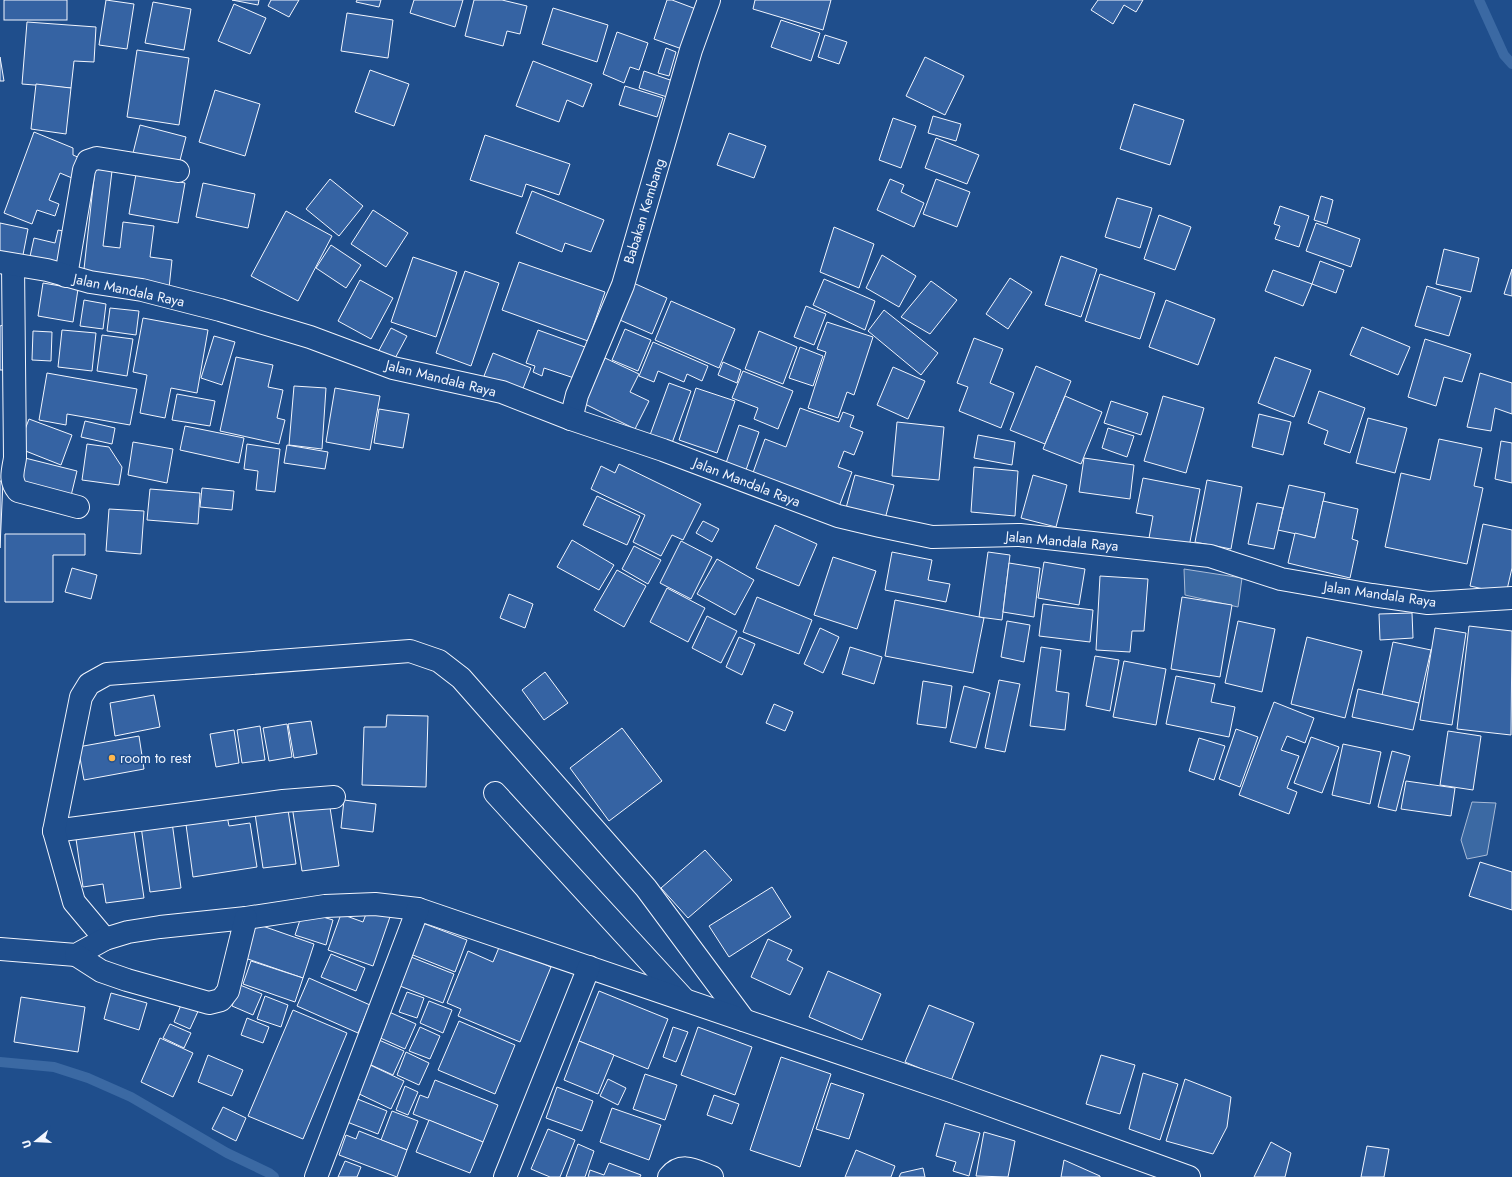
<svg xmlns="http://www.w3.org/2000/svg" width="1512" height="1177" font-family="Jost,sans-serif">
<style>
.water{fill:#3b69a3;stroke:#a8bbd7}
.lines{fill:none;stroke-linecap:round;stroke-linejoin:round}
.stream{stroke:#3b69a3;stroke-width:10}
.building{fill:#3563a3;stroke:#f2f6ff}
.street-casing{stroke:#f2f6ff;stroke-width:24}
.secondary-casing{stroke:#f2f6ff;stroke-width:24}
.street{stroke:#1f4e8c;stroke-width:22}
.secondary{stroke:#1f4e8c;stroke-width:22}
.poi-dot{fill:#ffb74d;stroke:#1f4e8c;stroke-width:1.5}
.labels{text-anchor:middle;stroke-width:3;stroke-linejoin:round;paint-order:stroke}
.street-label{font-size:14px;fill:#f2f6ff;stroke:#1f4e8c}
.poi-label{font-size:14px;fill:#f2f6ff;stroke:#1f4e8c;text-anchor:start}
</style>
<rect width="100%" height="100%" fill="#1f4e8c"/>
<!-- water -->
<g class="water">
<polygon points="1184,569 1242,578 1238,607 1185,595"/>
<polygon points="1472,802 1496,803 1487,855 1467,859 1461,840"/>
</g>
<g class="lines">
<!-- stream -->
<g class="stream">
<polyline points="1479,0 1504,55 1512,64"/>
<polyline points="0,1062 54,1067 88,1078 131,1097 227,1153 269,1173 274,1177"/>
</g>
</g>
<!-- building -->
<g class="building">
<rect x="4" y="0" width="63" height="20"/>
<polygon points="106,0 134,4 127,49 99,45"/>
<polygon points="232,0 259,0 258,5"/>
<polygon points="271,0 299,0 289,17 268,6"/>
<polygon points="357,0 381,0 379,7 356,2"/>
<polygon points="414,0 463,0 455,27 410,13"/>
<polygon points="474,0 502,0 527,6 520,34 507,31 503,46 465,36"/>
<polygon points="667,0 672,0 696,9 682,49 654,39"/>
<polygon points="755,0 831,0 823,30 753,9"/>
<polygon points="1098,0 1143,0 1136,12 1124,5 1113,24 1091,10"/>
<polygon points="153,2 191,9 184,50 145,43"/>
<polygon points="234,4 266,18 250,54 218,41"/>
<polygon points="553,8 608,25 597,62 542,44"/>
<polygon points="347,13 393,20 388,58 341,51"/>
<polygon points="781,20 820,33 811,61 771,47"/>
<polygon points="27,22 96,27 94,62 74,61 71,88 22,84"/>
<polygon points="617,32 648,43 639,70 630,67 624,83 603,74"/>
<polygon points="825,35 847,42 839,64 818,57"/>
<polygon points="666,48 676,52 669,76 658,73"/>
<polygon points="137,50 189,58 179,125 127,117"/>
<polygon points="0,57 4,81 0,81"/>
<polygon points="925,57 964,76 945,115 906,96"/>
<polygon points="533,61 592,84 583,107 567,100 559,122 516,106"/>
<polygon points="370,70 409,84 394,126 355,112"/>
<polygon points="644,71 673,81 667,97 639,88"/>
<polygon points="36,84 71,88 66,134 31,129"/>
<polygon points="625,86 663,98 657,117 619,105"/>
<polygon points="215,90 260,104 245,156 199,142"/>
<polygon points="1134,104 1184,120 1170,165 1120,149"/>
<polygon points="933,116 961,124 956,141 928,133"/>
<polygon points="893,118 916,126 901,168 879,160"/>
<polygon points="140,125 186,137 178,168 132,157"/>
<polygon points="34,132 73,148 73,155 80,158 72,178 60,173 49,200 59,204 55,216 37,210 32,224 4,213"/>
<polygon points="729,133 766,146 754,178 717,165"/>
<polygon points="485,135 570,164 559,195 526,184 522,197 470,180"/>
<polygon points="936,138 979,155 967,184 925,168"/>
<polygon points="95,169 112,171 103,246 120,248 123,222 154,226 150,257 172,260 169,288 83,278"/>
<polygon points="136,174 185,183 178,223 129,214"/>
<polygon points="330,179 363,206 339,236 306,209"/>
<polygon points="890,179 904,185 901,192 924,203 914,227 877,210"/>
<polygon points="936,179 970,192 957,227 923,214"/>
<polygon points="203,183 255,194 248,228 196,217"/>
<polygon points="532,191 604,220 591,252 565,243 562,252 516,233"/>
<polygon points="1321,196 1333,200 1327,224 1314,220"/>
<polygon points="1117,198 1152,208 1140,248 1105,237"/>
<polygon points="1280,206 1309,216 1299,247 1275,239 1280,226 1274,224"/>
<polygon points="373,210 408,233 386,267 351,244"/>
<polygon points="286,211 332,236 298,301 251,276"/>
<polygon points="1159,215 1191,227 1175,270 1144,259"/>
<polygon points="0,223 28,229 22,260 0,256"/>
<polygon points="1316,223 1360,239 1351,267 1306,251"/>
<polygon points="834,227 874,244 859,288 820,272"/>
<polygon points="58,230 69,232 62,268 29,261 34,238 55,243"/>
<polygon points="331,245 361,265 346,288 316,268"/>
<polygon points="1444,249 1479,258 1471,292 1436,284"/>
<polygon points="882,255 916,276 899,307 866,288"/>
<polygon points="1061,256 1097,269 1081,317 1045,305"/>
<polygon points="413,257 457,272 436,337 391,322"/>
<polygon points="1320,261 1344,270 1336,293 1312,284"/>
<polygon points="519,262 605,292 588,341 502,310"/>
<polygon points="1512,269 1512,296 1504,294"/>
<polygon points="1273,270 1312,284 1303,306 1265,291"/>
<polygon points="465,271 499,283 471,366 436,353"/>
<polygon points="1100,274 1155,293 1140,339 1085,321"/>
<polygon points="1010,278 1032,292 1008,329 986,314"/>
<polygon points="824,279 875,301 865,330 813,305"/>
<polygon points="360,280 393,298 371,339 338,321"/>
<polygon points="629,281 667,298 652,334 613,317"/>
<polygon points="931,281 957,300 930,334 901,317"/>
<polygon points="43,283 78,289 73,322 38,316"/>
<polygon points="1427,286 1461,297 1449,336 1415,326"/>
<polygon points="84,300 106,304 103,329 80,326"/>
<polygon points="1166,300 1215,319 1198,365 1149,347"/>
<polygon points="671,301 735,329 719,368 655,340"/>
<polygon points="806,306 826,314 814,345 794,337"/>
<polygon points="110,308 139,311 136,335 107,331"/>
<polygon points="884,310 938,353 921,375 868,331"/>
<polygon points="143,318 208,330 197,393 171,388 165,418 140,413 147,375 133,372"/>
<polygon points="827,322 873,337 854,395 847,392 838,418 808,408 826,352 817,349"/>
<polygon points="3,325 6,370 0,370 0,326"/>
<polygon points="1362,327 1410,347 1398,375 1350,355"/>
<polygon points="391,328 407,336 392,364 376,356"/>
<polygon points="625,329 651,340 638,371 612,360"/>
<polygon points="62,330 96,333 92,371 58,367"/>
<polygon points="538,330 585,347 574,378 544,368 542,376 533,372 535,366 526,363"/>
<polygon points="33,331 52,332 51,361 32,360"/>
<polygon points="759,331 797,347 783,384 745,369"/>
<polygon points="102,335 133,339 127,376 97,371"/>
<polygon points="214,336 235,342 222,385 201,378"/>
<polygon points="974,338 1003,349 990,383 1014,393 1001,428 959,411 968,387 957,383"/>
<polygon points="1425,339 1471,354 1462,382 1444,377 1436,406 1408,397"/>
<polygon points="653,342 708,366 702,381 687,374 684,382 658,371 654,382 639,376"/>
<polygon points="800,347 823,356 813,386 789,378"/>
<polygon points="493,353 531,368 522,391 484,376"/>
<polygon points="236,357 273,365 268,387 283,390 277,418 285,420 279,444 220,431"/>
<polygon points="1275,357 1311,370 1294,417 1258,403"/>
<polygon points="605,358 639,374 630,392 649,401 635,429 583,403"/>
<polygon points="723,362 741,370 737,383 718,375"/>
<polygon points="1036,366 1071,381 1045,444 1010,430"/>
<polygon points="893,367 925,381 908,419 877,405"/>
<polygon points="743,371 793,391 778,429 754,419 758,408 732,398"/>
<polygon points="47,373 137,389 130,425 67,414 66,425 39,420"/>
<polygon points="1480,373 1512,383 1512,414 1495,408 1491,431 1467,427"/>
<polygon points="669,383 691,391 672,443 650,435"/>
<polygon points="294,386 326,388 322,449 289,445"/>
<polygon points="335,388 380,396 370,450 326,442"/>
<polygon points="696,388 735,401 717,453 679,440"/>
<polygon points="1319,391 1365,408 1350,453 1324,444 1328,431 1308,423"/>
<polygon points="177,394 215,401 210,426 172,420"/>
<polygon points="1065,396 1102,412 1081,464 1043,449"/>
<polygon points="1163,396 1204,408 1186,473 1144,461"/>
<polygon points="1111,401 1148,413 1141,435 1104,423"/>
<polygon points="800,408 839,422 843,412 854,416 850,427 863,432 854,455 844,451 838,467 852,472 837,512 750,481 765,439 786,447"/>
<polygon points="379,409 409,414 403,448 374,443"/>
<polygon points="1259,414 1291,422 1283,455 1252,447"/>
<polygon points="1368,418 1407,428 1395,473 1356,463"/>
<polygon points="29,419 72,435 61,465 18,448"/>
<polygon points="85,421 115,428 112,444 81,437"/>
<polygon points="897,422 944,427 939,480 892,476"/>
<polygon points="739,425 759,432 745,473 725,466"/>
<polygon points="185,426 244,438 239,463 180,450"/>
<polygon points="1108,428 1134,436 1127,457 1102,448"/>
<polygon points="978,435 1015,442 1012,465 974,458"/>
<polygon points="1439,439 1482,448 1474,486 1483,488 1467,564 1385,547 1401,473 1430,480"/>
<polygon points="1501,441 1512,443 1512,483 1495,479"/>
<polygon points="133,442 173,449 167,483 128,475"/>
<polygon points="87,444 109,447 122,467 119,485 82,480"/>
<polygon points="247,444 280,449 275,492 256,490 258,471 244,469"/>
<polygon points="287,445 328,452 325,469 284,463"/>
<polygon points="25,458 77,471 70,500 18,487"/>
<polygon points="1084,458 1134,465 1130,499 1079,492"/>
<polygon points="619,464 701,504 683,540 672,535 661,556 633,542 645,515 591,489 601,466 615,473"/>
<polygon points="974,467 1018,471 1015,516 971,512"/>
<polygon points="855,475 894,485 885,519 846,508"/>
<polygon points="1033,475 1067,485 1056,527 1021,518"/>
<polygon points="1143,478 1200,489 1189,547 1149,538 1153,516 1136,513"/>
<polygon points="1207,480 1242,487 1231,549 1195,542"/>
<polygon points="0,481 3,481 0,548"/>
<polygon points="1289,485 1325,493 1315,538 1278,530"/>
<polygon points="202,488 234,491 232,510 200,507"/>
<polygon points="150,489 200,493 198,524 147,520"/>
<polygon points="597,496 640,516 627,545 583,525"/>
<polygon points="1323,501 1358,509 1352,539 1358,541 1350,578 1288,563 1295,533 1315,538"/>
<polygon points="1257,503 1283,508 1274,549 1248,544"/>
<polygon points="109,509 144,511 141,554 106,551"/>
<polygon points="703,521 719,529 712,542 696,533"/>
<polygon points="1483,524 1512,530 1512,568 1506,594 1470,586"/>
<polygon points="775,525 817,544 799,586 756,568"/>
<polygon points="5,534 85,534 85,555 53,555 53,602 5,602"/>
<polygon points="572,540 614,565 599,590 557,567"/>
<polygon points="681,541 712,557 691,599 660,583"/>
<polygon points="634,546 661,560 648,584 622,569"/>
<polygon points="892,552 932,560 928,580 950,584 946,602 885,590"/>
<polygon points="988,552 1010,555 1002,620 979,617"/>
<polygon points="833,557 876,571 857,629 814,615"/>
<polygon points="717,559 754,580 735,615 697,594"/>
<polygon points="1044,562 1085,569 1079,605 1038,598"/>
<polygon points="1009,563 1040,568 1034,617 1003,612"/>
<polygon points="72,568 97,575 91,599 65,592"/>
<polygon points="617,570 646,586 624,627 594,610"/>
<polygon points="1100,576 1148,579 1144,631 1132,631 1130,652 1096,650"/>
<polygon points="667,588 705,608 688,642 650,622"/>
<polygon points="509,594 533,604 525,628 500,618"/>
<polygon points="757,597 812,620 799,654 743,632"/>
<polygon points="1182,597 1232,605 1220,677 1171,669"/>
<polygon points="895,600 984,618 973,673 885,656"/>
<polygon points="1043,604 1093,610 1090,642 1039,636"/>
<polygon points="1412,613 1413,638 1380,640 1379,614"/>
<polygon points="707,616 737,631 721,663 692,648"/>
<polygon points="1007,621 1030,625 1024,662 1001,657"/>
<polygon points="1238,621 1275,629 1262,692 1225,683"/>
<polygon points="1469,626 1512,631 1511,735 1457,729"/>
<polygon points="820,628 839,637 823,673 804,664"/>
<polygon points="1435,628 1466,633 1452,725 1420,720"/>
<polygon points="739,637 755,644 742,675 726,667"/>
<polygon points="1307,637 1362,651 1345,718 1291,704"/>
<polygon points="1393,642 1431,650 1419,703 1382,695"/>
<polygon points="850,647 882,657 874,684 842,674"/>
<polygon points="1041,647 1061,650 1056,691 1069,693 1065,730 1030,726"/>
<polygon points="1095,656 1119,660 1110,711 1086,706"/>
<polygon points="1124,661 1166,669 1156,725 1113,717"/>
<polygon points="545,672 568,703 544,720 522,690"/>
<polygon points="1176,676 1215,684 1211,702 1235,707 1229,737 1166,724"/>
<polygon points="999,680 1020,684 1005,752 985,748"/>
<polygon points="923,681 952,686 946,728 917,724"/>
<polygon points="964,686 990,693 976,748 950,742"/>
<polygon points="1358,689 1419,703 1413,730 1352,717"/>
<polygon points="154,695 160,727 115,736 110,703"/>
<polygon points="1274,702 1314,718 1305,743 1287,736 1281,750 1299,756 1287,788 1297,792 1289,814 1239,795"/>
<polygon points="774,704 793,712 785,731 766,723"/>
<polygon points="387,715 428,716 426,787 362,785 364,727 386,727"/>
<polygon points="311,721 317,754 294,758 288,724"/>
<polygon points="287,724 292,757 269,761 263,728"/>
<polygon points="260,726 265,760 242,763 237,730"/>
<polygon points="622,728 662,781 609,821 570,768"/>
<polygon points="1236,729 1258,737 1240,787 1219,779"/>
<polygon points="234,730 239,763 216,767 210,734"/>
<polygon points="1448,731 1481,736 1473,790 1440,785"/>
<polygon points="139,736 144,769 84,780 78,747"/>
<polygon points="1311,737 1339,747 1322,793 1294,783"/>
<polygon points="1199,738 1225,746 1214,780 1189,771"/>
<polygon points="1343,744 1381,752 1370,804 1332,795"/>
<polygon points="1392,751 1410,756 1396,811 1378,807"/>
<polygon points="1406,781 1455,788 1451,816 1401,809"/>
<polygon points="344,800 376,804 373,832 341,828"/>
<polygon points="329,801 339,866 302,871 292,806"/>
<polygon points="287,803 296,864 263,868 254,807"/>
<polygon points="226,811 229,826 250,823 257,867 193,877 185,817"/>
<polygon points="172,822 181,888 150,892 141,826"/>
<polygon points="133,824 144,898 106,903 103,884 83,887 75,832"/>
<polygon points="705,850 732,880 688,918 661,888"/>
<polygon points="1480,862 1512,872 1512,910 1469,896"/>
<polygon points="772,887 791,917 729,957 709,926"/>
<polygon points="369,906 391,914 373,966 328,950 341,914 363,922"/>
<polygon points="303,911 333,920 326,945 295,935"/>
<polygon points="420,922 467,940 455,972 408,953"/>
<polygon points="254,923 314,944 303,978 242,957"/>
<polygon points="768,939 792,950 787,960 803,968 790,995 751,977"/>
<polygon points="500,945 551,967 520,1042 458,1016 461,1009 447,1003 468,951 493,962"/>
<polygon points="331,954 365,968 356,991 321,977"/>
<polygon points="411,957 454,974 443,1003 400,986"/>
<polygon points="251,961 303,978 295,1002 243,984"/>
<polygon points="828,971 881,994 862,1040 809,1017"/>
<polygon points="309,978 370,1005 358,1033 297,1006"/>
<polygon points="240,985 262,994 253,1015 232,1006"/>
<polygon points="599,991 668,1019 648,1069 579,1041"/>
<polygon points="407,992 424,998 417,1018 399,1012"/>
<polygon points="111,993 147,1003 139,1030 104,1019"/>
<polygon points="265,996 288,1005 281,1027 257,1019"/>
<polygon points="21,997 85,1007 78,1052 14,1042"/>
<polygon points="183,1000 200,1007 190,1029 174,1022"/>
<polygon points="429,1001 452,1010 443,1033 420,1023"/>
<polygon points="929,1005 974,1023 951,1081 905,1062"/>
<polygon points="293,1010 347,1033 303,1139 248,1116"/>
<polygon points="387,1011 416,1024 405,1049 376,1036"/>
<polygon points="247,1018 269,1027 263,1043 241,1035"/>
<polygon points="459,1021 515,1045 495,1094 438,1070"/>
<polygon points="170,1024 191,1033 184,1048 163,1038"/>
<polygon points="420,1027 440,1036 430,1059 409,1051"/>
<polygon points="673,1027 688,1032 676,1062 663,1057"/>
<polygon points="698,1027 752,1047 735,1095 681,1075"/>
<polygon points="160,1038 193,1053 173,1097 141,1082"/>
<polygon points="379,1040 404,1051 393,1075 369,1064"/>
<polygon points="579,1041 614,1055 598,1094 564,1080"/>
<polygon points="406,1052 429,1063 419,1085 397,1075"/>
<polygon points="208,1055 243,1070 232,1096 198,1082"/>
<polygon points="1101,1055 1135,1065 1120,1114 1086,1104"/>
<polygon points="781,1057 831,1074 800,1167 750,1150"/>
<polygon points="368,1064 404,1081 391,1109 355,1092"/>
<polygon points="1143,1073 1178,1084 1160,1140 1129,1129"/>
<polygon points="645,1074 677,1085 665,1120 633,1109"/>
<polygon points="608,1079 626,1088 618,1105 600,1096"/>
<polygon points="1185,1079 1231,1097 1227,1127 1213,1154 1166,1141"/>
<polygon points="435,1080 498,1105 483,1142 413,1114 420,1095 428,1098"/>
<polygon points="831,1083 864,1094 849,1139 816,1129"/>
<polygon points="405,1086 418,1092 408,1115 396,1110"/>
<polygon points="557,1087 593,1101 582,1131 546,1118"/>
<polygon points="714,1095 739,1104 732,1124 707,1115"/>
<polygon points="350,1096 387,1111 378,1134 342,1120"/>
<polygon points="223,1107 246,1118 236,1141 212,1129"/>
<polygon points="612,1108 661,1125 649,1160 600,1142"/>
<polygon points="392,1111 418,1121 407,1150 381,1140"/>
<polygon points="429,1120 483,1142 470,1173 416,1152"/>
<polygon points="945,1123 980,1133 969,1176 953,1171 956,1162 936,1156"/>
<polygon points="548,1129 575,1140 560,1177 550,1177 531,1169"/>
<polygon points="359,1131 407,1150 397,1177 339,1155 346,1135 356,1139"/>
<polygon points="984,1132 1015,1141 1008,1177 976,1176"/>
<polygon points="1271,1142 1291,1153 1285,1177 1254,1177"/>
<polygon points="578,1144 594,1151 585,1177 566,1177"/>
<polygon points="1367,1146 1389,1149 1384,1177 1361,1177"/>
<polygon points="856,1150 895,1166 891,1177 845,1177"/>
<polygon points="1064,1160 1100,1176 1100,1177 1061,1177"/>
<polygon points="345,1161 361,1167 357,1177 338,1177"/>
<polygon points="609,1163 641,1175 640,1177 588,1177 590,1170 604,1175"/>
<polygon points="923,1168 925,1177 899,1177 901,1173"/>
</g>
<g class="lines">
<!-- street casing -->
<g class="street-casing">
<g id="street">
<path d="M13,265L15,458C13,471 9,480 18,491L78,507"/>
<polyline points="66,276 84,170 88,161 97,158 178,171"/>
<polyline points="571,419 577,395 623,285 691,50 709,0"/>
<polyline points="495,793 683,998"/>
<polyline points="54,831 283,801 334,797"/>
<polyline points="105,939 74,902 54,831 81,697 89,684 107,674 410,651 439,661 461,678 646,888 744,1020"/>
<polyline points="0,949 76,955 105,939 128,932 160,927 246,918 325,906 375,904 418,909 951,1091 1189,1177"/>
<polyline points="76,955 101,971 127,980 209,1003 221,1000 228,991 246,918"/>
<polyline points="316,1177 418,909"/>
<polyline points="505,1177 589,967"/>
<path d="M669,1177C682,1161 696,1171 712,1177"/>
</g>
</g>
<!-- secondary casing -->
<g class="secondary-casing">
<polyline id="secondary" points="0,262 47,270 90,282 142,290 220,310 310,337 393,368 502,392 571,419 663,450 838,516 880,526 932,537 1020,535 1210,556 1281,579 1372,595 1428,603 1512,598"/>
</g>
<!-- street -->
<use href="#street" class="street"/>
<!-- secondary -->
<use href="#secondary" class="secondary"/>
</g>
<!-- markers -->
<circle class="poi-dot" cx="112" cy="758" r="4"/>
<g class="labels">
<!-- street labels -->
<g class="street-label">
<text transform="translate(644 211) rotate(-73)" y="5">Babakan Kembang</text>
<text transform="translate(129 290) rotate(12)" y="5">Jalan Mandala Raya</text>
<text transform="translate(441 378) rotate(14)" y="5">Jalan Mandala Raya</text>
<text transform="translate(747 482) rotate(21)" y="5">Jalan Mandala Raya</text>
<text transform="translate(1062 541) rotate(5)" y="5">Jalan Mandala Raya</text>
<text transform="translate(1380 594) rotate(8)" y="5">Jalan Mandala Raya</text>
</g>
<!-- poi labels -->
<g class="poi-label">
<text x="120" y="763">room to rest</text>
</g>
</g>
<!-- north arrow -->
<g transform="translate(36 1141) rotate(252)" stroke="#1f4e8c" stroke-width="3" paint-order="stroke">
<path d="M0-3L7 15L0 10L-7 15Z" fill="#f2f6ff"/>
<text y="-6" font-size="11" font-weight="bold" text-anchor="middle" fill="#f2f6ff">U</text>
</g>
</svg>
